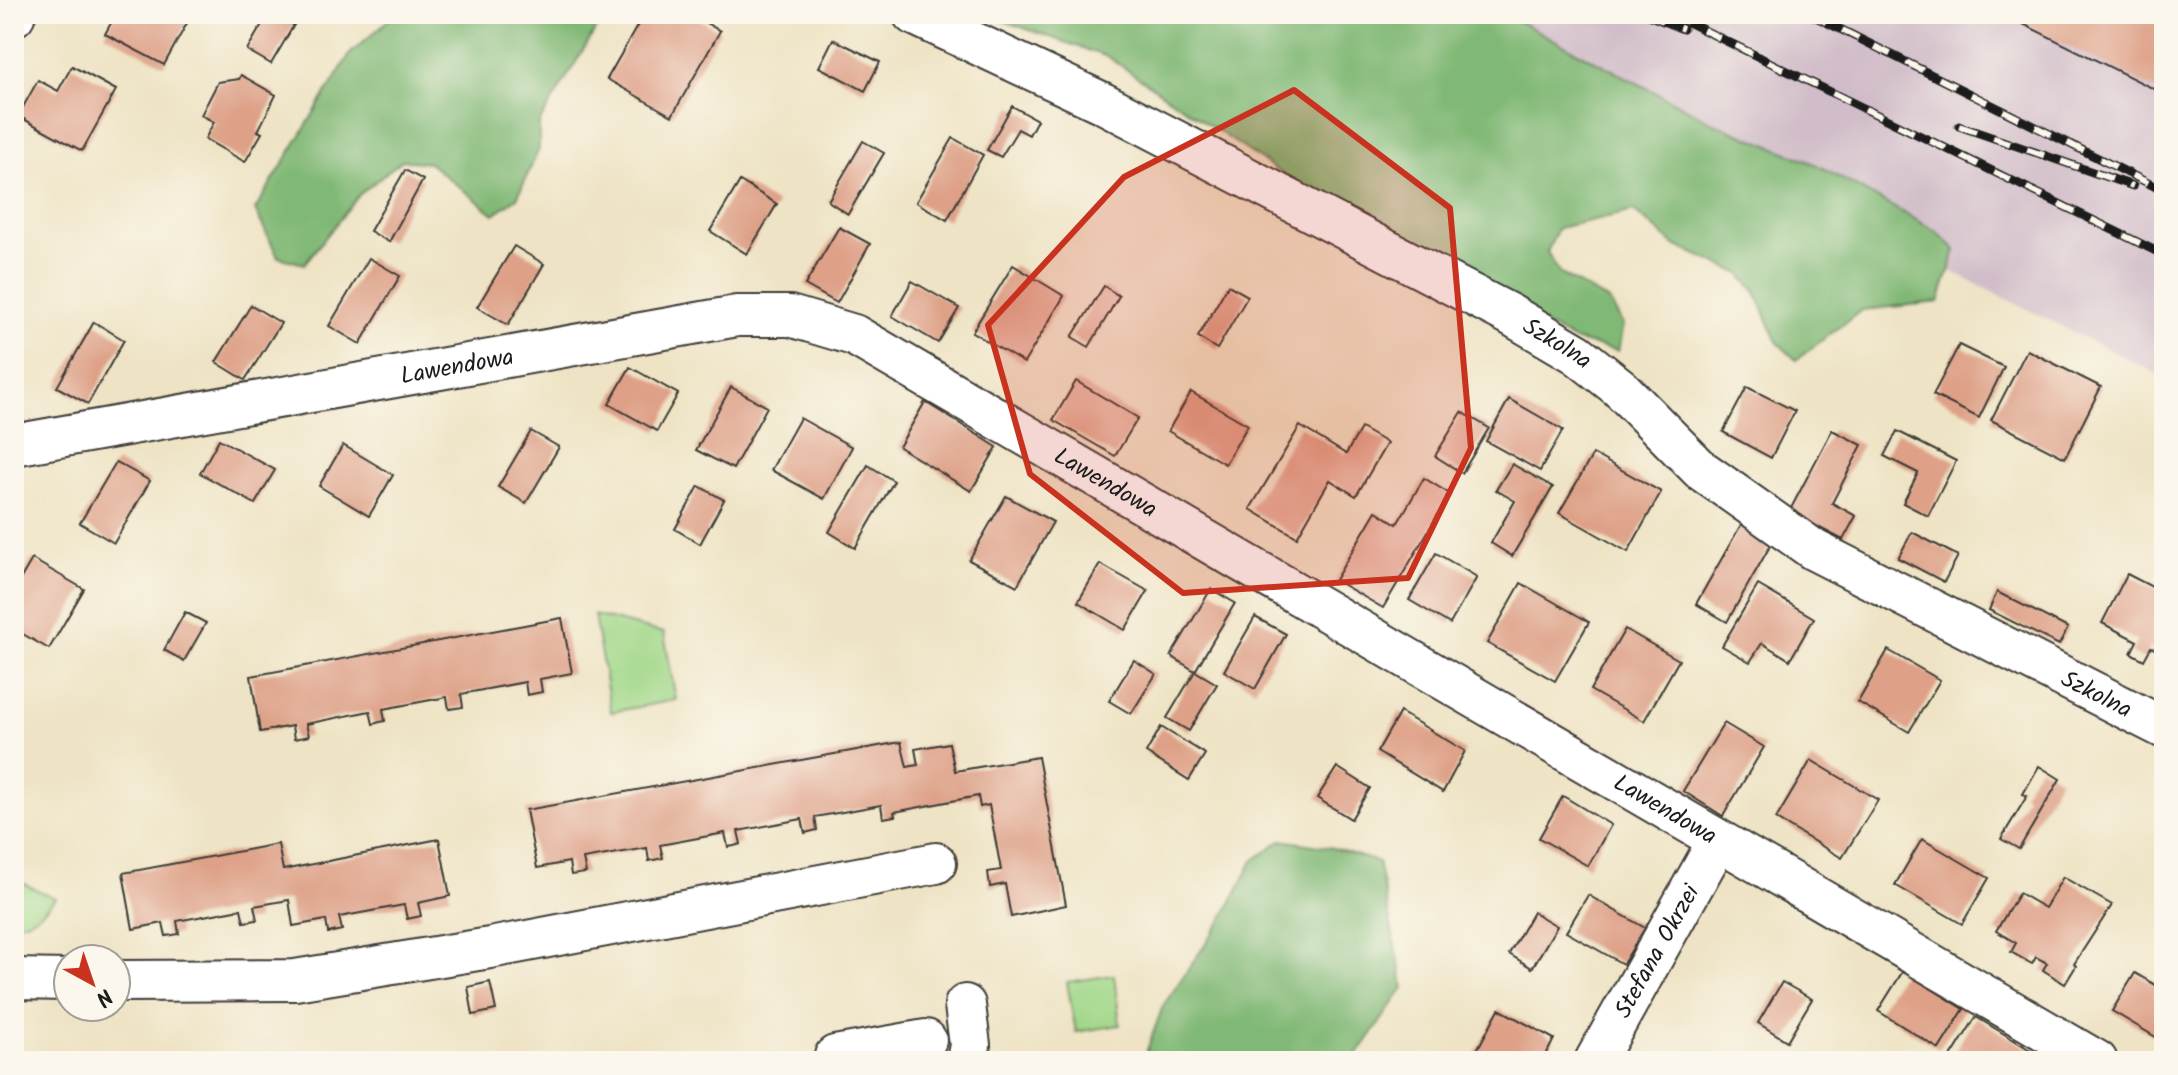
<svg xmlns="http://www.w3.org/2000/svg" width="2178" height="1075" font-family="Kalam,sans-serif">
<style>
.industrial{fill:#d1bdc9}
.green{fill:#a0d788;stroke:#5e7a52;stroke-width:2}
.forest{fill:#80b874;stroke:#4e6a48;stroke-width:2}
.building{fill:#dea188}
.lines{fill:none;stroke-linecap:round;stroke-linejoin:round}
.minor-casing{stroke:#3c3a35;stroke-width:44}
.minor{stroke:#fff;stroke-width:40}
.rail-casing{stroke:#1c1c1c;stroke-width:9}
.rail{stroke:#fbf7ec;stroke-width:6;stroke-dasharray:18;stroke-linecap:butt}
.marked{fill:#c8321e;fill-opacity:0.2;stroke:#c8321e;stroke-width:6;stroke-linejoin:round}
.labels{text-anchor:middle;stroke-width:7;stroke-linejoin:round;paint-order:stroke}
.street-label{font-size:24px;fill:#1c1c1c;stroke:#fbf7ec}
</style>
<rect width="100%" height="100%" fill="#fbf7ec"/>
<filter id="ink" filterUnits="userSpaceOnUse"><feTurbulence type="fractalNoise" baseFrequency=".0125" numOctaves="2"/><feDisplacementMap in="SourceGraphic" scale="16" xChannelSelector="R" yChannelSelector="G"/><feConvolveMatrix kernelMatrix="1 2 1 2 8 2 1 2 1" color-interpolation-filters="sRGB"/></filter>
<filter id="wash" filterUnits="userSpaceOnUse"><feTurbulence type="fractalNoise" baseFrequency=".006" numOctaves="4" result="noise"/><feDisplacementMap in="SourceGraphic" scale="32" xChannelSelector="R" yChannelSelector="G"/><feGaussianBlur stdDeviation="1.8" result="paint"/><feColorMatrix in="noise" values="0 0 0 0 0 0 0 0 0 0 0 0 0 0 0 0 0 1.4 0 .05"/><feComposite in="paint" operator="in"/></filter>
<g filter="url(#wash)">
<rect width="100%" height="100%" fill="#eee3c4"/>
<!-- industrial -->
<polygon class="industrial" points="1398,14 2164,14 2164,377 1712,153"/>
<!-- green -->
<g class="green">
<polygon points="594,615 664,633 676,700 611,712"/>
<path d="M14,879L55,898C44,911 32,923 14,923Z"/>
<polygon points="1114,975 1120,1025 1076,1032 1067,982"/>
</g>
<!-- forest -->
<g class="forest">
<polygon points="395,14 605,14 539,123 539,149 517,198 494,214 429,163 402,160 360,194 304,264 278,257 255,210 350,54"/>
<polygon points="983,14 1505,14 1714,123 1815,164 1936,231 1956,250 1939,302 1862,310 1796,360 1777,342 1756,292 1739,273 1674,245 1634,211 1558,228 1547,252 1560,274 1609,301 1623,325 1618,351 1573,340 1297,184 1108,57"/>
<polygon points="1281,840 1333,848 1378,862 1404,988 1353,1061 1143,1061 1163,1006 1222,920 1253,861"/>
</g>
<g id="blocks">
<!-- building -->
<g class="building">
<polygon points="116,14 192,14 164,65 105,34"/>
<polygon points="268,14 294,25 271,64 247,50"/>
<polygon points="644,14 690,14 720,31 672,116 607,79"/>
<polygon points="2003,14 2164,14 2164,94"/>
<polygon points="833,39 880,62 865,91 819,67"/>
<polygon points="72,66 116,90 82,151 18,116 38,80 58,91"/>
<polygon points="241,75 276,95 258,131 262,133 245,162 205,139 214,122 201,115 218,82 239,79"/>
<polygon points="1012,106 1037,120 1029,135 1018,129 1001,157 987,150"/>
<polygon points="953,138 983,155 947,220 916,202"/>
<polygon points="863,141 884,153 848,214 828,201"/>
<polygon points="405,170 423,180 389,242 370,231"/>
<polygon points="740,181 777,204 747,254 710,231"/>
<polygon points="839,227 870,244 837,303 805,285"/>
<polygon points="514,246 544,264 508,325 477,307"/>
<polygon points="369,258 400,276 360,344 329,326"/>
<polygon points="1013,265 1064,296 1024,363 972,332"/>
<polygon points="912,281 959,308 938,343 892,316"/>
<polygon points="1228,285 1248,296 1217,349 1198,337"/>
<polygon points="1104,286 1119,296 1089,347 1072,337"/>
<polygon points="251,305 281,323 245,380 216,362"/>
<polygon points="94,322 124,340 88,404 57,387"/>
<polygon points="1959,345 2004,367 1979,418 1933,395"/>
<polygon points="2027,350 2101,387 2065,458 1991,420"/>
<polygon points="630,367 678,394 657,431 609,404"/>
<polygon points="1076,381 1138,418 1115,456 1053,420"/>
<polygon points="731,387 767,407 733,469 696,450"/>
<polygon points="1747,387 1795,411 1771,458 1723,432"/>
<polygon points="1191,392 1248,425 1225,464 1168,431"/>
<polygon points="1509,399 1563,430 1540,471 1486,441"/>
<polygon points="925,402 997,447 971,491 899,447"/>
<polygon points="1462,412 1489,428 1462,473 1435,456"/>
<polygon points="800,418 852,447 824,499 771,470"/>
<polygon points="1300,426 1346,454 1361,428 1387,443 1356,496 1330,480 1297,537 1250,509"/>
<polygon points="1832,430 1862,445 1832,503 1856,516 1843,540 1789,512"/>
<polygon points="531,431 559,447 526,503 498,487"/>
<polygon points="1897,431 1956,461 1928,516 1903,503 1918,473 1884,456"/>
<polygon points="219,439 275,470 255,504 200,473"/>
<polygon points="343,445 393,475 369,516 319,486"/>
<polygon points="1593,454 1661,492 1628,552 1559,513"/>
<polygon points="116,462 150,481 114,543 80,523"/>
<polygon points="1512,464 1553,487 1512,556 1491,543 1515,501 1496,490"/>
<polygon points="868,465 894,481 855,548 829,532"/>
<polygon points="1424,478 1450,494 1383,608 1335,580 1376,511 1397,524"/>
<polygon points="699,486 724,500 700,544 675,529"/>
<polygon points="1006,496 1053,522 1017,586 969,560"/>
<polygon points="1743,521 1774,539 1727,622 1696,604"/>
<polygon points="1912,532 1958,556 1944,582 1898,558"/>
<polygon points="1436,553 1477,577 1450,624 1409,600"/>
<polygon points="32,559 84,589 49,649 14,629 14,590"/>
<polygon points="1100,564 1148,591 1125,630 1078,602"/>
<polygon points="2127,574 2164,593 2164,654 2151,647 2144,660 2131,653 2137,641 2102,623"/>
<polygon points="1521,583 1589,622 1555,681 1487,643"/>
<polygon points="1758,585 1814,618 1790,660 1762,643 1750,662 1722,646"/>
<polygon points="1211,589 1235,603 1195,671 1171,656"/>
<polygon points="1997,592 2068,628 2059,645 1989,610"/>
<polygon points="185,612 206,623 184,661 164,650"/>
<polygon points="1255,617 1286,634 1255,689 1224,671"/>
<polygon points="562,618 572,673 540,679 542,692 527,695 525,682 461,694 463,707 449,709 447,697 383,709 385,721 380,722 373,724 370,711 306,724 309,736 294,739 292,726 260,732 251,676"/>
<polygon points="1625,629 1679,660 1644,721 1590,690"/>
<polygon points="1888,650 1940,680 1909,732 1858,702"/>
<polygon points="1134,660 1156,674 1131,714 1109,701"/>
<polygon points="1195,671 1217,684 1189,731 1167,718"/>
<polygon points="1400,712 1465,751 1443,792 1377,752"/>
<polygon points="1724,723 1764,747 1723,816 1683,791"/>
<polygon points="1161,727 1205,754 1189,780 1146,753"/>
<polygon points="901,742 907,767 918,765 915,749 949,743 955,771 1038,757 1066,905 1011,917 1005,884 990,887 988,872 1001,870 989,805 980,807 978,796 894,812 895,816 883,818 881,805 815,817 817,830 805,833 802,819 738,831 741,844 734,846 728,847 725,833 660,845 663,858 649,861 647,848 583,859 586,873 571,875 569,862 537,868 526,810"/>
<polygon points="1811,760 1878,800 1842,858 1776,819"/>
<polygon points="2039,766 2060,779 2019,849 2001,839 2027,796 2023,794"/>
<polygon points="1337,767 1370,788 1351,819 1317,798"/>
<polygon points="1563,796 1611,825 1588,866 1539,838"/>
<polygon points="439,839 450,896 418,903 421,916 407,919 404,905 339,917 342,930 328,933 326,920 293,926 289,900 254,906 257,920 244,922 241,909 177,921 179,934 166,936 163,923 133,929 123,873 278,844 283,870"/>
<polygon points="1922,839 1989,878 1962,924 1895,885"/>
<polygon points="2063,877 2112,905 2074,964 2076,966 2065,984 2043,970 2047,963 2036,957 2032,964 2011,952 2016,943 1996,931 2019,893 2045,908"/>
<polygon points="1588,895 1645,928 1623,964 1566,932"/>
<polygon points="1533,912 1557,926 1532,968 1509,954"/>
<polygon points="1903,971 1964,1009 1939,1049 1878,1011"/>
<polygon points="2135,973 2164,990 2164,1031 2159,1039 2112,1011"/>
<polygon points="490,982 496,1010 473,1015 468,987"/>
<polygon points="1782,982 1812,999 1787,1041 1758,1023"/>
<polygon points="1499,1009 1554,1039 1543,1061 1471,1061"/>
<polygon points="1976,1017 2014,1040 2048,1061 1958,1061 1951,1057"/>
</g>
</g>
</g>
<g filter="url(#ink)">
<use href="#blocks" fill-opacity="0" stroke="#3c3a35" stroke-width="2"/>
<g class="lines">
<!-- minor casing -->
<g class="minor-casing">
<g id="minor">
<path id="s1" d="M913,14L1103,103L1509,314L1577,354L1620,388L1701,470L1814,550L2164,728"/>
<polyline points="14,16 15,14"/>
<path id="s2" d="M14,445L737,316H790L854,335L2097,1061"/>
<polyline points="14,979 68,980"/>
<polyline points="116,981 295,980 490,948 936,863"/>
<polyline points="965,1005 970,1045 967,1061"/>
<polyline points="835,1056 926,1040"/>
<path id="s3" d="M1595,1061L1718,841"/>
</g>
</g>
<!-- minor -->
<use href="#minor" class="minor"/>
<!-- rail casing -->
<g class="rail-casing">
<g id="rail">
<polyline points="1646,14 1683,29"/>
<polyline points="1671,14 2164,255"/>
<polyline points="1810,14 2164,191"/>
<polyline points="1959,126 2133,186"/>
</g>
</g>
<!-- rail -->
<use href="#rail" class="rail"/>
</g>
</g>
<!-- marked area -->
<path class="marked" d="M1294,90L1450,208L1471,448L1408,578L1183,593L1030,474L988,325L1124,177Z"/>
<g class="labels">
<!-- street labels -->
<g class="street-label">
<text dy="8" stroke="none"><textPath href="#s1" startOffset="724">Szkolna</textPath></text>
<text dy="8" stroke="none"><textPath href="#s2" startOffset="450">Lawendowa</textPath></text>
<text dy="8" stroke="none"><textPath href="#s2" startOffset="1146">Lawendowa</textPath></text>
<text dy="8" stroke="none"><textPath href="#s1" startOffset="1372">Szkolna</textPath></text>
<text dy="8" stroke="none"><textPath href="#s2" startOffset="1794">Lawendowa</textPath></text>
<text dy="8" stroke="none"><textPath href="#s3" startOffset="126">Stefana Okrzei</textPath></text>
</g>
</g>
<!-- margin -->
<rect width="2178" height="1075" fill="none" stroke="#fbf7ec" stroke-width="48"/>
<!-- north arrow -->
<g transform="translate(92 983) rotate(140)"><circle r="38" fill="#fbf7ec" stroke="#a29f99" stroke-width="2"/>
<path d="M0-6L14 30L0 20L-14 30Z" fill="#c8321e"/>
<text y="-12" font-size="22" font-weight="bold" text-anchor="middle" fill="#1c1c1c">N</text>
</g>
</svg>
